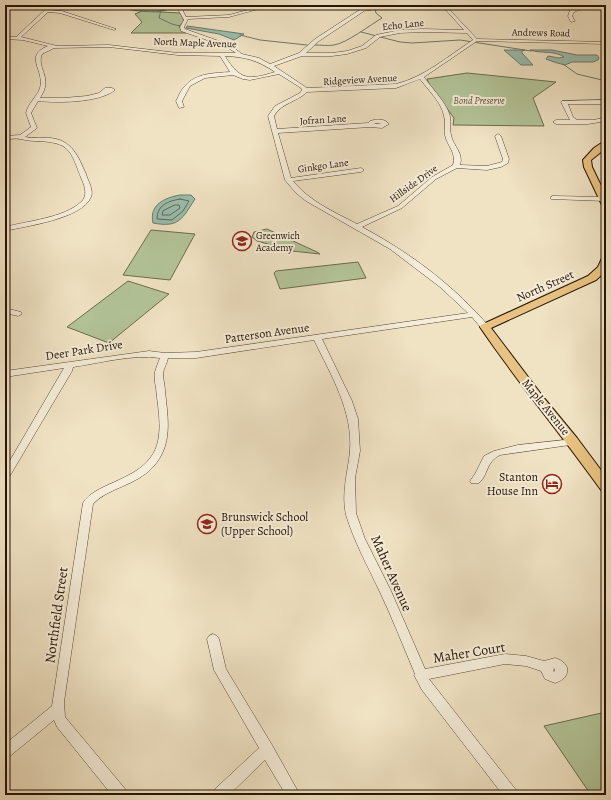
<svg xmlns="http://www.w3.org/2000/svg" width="611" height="800" font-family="Alegreya,serif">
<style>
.green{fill:#b3c599;stroke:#6c6c4e}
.water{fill:#9bbeaf;stroke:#6c7a6b}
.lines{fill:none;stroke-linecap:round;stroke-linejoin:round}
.shore{stroke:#60685a;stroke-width:1}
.stream{stroke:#6c7a6b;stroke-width:1}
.minor-casing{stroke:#584734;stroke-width:1}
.major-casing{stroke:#261304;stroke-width:2}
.minor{fill:#f5edd9;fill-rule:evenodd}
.major{fill:#e8c282;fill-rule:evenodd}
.labels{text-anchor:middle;stroke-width:4;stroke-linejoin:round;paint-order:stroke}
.far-street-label{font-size:10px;fill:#261304;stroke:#f5edd9}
.far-park-label{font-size:10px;font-style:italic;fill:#575138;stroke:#f5edd9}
.far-poi-label{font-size:10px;fill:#261304;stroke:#f5edd9;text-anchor:start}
.street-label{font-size:12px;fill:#261304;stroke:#f5edd9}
.poi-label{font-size:12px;fill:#261304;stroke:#f5edd9;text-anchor:end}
.near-street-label{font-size:14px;fill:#261304;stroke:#f5edd9}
</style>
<rect width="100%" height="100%" fill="#f0e3c4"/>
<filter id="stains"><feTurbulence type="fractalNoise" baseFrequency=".005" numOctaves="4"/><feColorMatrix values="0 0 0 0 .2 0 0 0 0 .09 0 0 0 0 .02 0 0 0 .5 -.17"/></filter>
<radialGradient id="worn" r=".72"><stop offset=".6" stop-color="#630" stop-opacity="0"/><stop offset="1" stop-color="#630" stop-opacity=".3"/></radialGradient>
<!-- green -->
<g class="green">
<polygon points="142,11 180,13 183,18 184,22 179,26 180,28 186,33 131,33 142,22 135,14"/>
<polygon points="467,73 556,82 533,98 544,126 453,125 454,118 430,86 427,79"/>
<polygon points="267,229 317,252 320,254 292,251 257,241 252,237 254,232"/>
<polygon points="151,230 195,234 170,280 123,275"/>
<polygon points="358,262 366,278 280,289 274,273 276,271"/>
<polygon points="128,281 169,294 109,343 67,327"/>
<polygon points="606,712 606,795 591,795 544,726"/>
</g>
<!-- water -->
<g class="water">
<path d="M115,5H170V8C161,15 125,11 115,5Z"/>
<polygon points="187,26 244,34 234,40 219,34 186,28"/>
<polygon points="504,50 525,50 522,51 522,53 533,65 521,65"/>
<path d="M530,50H552L577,55H597L599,58L598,60L593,62H572L565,65L554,62L546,59L548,56L559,58L564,57C554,50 542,54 530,50Z"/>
<path d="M180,195H191L195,199C182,219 179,228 153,223C149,205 164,198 180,195Z"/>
</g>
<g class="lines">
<!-- shore -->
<g class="shore">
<polyline points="126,5 162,8 166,5"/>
<path d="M180,199L189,201L183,211L172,220L157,219C157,205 168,201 180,199Z"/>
<polygon points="175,205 179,205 180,208 170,215 162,215 163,211"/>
</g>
<!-- stream -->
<g class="stream">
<polyline points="375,5 375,7"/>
<polyline points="161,10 159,18 172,24 180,26"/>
<polyline points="361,32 400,42 412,43 460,40 531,51"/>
<polyline points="240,35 260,40 307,45"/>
<path d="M315,45C321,45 328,46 334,45C347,43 370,25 382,18L376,13L375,9"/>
<polyline points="563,64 577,74 606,81"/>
</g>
<!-- minor casing -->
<g class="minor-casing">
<g id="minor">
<path d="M47,5L51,6L50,10L62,11L116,29L114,30L60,13L48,12L21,37L57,46L109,45L178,53H236L227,47L181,31L180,27L184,20L179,11L180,5H184L183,11L186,17L229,15L266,5H273L229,17L188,19L184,27L185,29L230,45L242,54L259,58L270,64L299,53L315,39L361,9L376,7H442L441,5H445L477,39L606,42V44L477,41L424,77C431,87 446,103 449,113C452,121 449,128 451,135C453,146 464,153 460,165L487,166L502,162L503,159L495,136L498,134L501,136L509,159L508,163L501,167L487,170L457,168L436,179L402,208L362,227C399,247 431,269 462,298C471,308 481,316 489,327L488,329H482L472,317L322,339L352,401L358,419L360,451L355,478L356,513L365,539L391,591L425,669L505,654L526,656L544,661L555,658C572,663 571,678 555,683L545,679L541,671L526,666L505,664L429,679L516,790L518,795H503L422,690L414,675L415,674C403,646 392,617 379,590C367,565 354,541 346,515C341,493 348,472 350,451C353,411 331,375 314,340L196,358H168C167,363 164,368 163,373C163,379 165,386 165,391C168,419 173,445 153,467C136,486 107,488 93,504L64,702L65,717L126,790L128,795H112L57,727L54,720L10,756L5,758V744L52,706L83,503C94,484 134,481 151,457C165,438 158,410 156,388C155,383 154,377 155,372C156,368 158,363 160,358C132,354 101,363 73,367L72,371L8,479L5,480V469L64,368L5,377V371L149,351L165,353L196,352L468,313L440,287L390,249L306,201L296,193L285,180L268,116L275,106L300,93L302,90L301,88L279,74L250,80L243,79L233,75L205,78L190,86L182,101L184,107L179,108L176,101C179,96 181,89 186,85C196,73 216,73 230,72L220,56L178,55L109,47L54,48L42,54C36,69 54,77 40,98H64L87,96L99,93L105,88H112L115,90C99,103 57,103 38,101L31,113L37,128L25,137C34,139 42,137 50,138C72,140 78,156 86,174C88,181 94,190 91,197C82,219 26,226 5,231V227C27,221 64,218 81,202C88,196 85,187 82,180C70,150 71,142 35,141C30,141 26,140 20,139C16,138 10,139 5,140V136L20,135L31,127L26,113C28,103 37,97 40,88C45,70 23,56 48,46L23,40L5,39V37H16L45,10ZM376,9H445L464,30L422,29L400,30L376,35L362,46L347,51L332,53H306L319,41L364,11ZM422,32L467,33L473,40C448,56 425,77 396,84L307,88L274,66L302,56H332L347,54L366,48L380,37L400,33ZM225,56C246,57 257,60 275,72C249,80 240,81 225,56ZM420,79C428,90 442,103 444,116C446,123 444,129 445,135C447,146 457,153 453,165L432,177L398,206L357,224C334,212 309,201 293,181L361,172L364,170L361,168L291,178L278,133L370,127L382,128L389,124C384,118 377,119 370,121L368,123L277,129L274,116C281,103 297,102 307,92L396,88ZM376,123L382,124H374ZM554,668L555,670L554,672L553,670Z"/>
<path d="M588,5L606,6V8C595,8 584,7 574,12L572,16L575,21L571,22L568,16L570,10Z"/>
<polygon points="606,100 606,104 568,104 573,117 577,120 594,120 606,117 606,121 588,124 556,124 553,122 556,120 570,120 561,102 562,101"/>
<polygon points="553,196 604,197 606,197 606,201 551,199 551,197"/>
<polygon points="5,308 21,312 22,314 18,316 5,313"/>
<path d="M574,439L579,442L577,444L500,455C485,463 489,474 479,483H471L470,481L475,474L484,456L494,451L518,445Z"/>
<polygon points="213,634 217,636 219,639 226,669 272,745 300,795 286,795 265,760 229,795 212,795 214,790 259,748 214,670 207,639 209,636"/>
</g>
</g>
<!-- major casing -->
<g class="major-casing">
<g id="major">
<polygon points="603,142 606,142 606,148 591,160 592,167 606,196 606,208 602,205 584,167 583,160 594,148"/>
<path d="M606,255V271L596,280L491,328L544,398L577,438L606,477V492L601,490C562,435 518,383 480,327L481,325L588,276L598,267L603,256Z"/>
</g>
</g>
<!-- minor -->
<use href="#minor" class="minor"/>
<!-- major -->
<use href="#major" class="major"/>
</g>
<!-- icons -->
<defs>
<g id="school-ring" transform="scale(1)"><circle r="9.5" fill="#f5edd9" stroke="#8f2418" stroke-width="1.5"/><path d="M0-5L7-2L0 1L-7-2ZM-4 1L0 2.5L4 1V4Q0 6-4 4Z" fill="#8f2418"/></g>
<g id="hotel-ring" transform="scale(1)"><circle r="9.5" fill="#f5edd9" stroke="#8f2418" stroke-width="1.5"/><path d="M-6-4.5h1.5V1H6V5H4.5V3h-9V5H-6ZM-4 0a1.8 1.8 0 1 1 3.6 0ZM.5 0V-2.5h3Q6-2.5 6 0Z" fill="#8f2418"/></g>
</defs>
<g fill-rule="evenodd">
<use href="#school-ring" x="242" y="241"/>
<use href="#hotel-ring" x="552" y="484"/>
<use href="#school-ring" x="207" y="524"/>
</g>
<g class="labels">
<!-- far-street labels -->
<g class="far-street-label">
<text transform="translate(403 24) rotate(-6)" y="4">Echo Lane</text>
<text transform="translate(541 32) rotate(1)" y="4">Andrews Road</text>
<text transform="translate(195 42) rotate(2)" y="4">North Maple Avenue</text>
<text transform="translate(360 79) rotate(-3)" y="4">Ridgeview Avenue</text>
<text transform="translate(323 119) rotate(-4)" y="4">Jofran Lane</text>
<text transform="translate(323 165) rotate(-8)" y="4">Ginkgo Lane</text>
<text transform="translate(413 183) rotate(-36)" y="4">Hillside Drive</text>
</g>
<!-- far-park labels -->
<g class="far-park-label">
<text x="479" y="104">Bond Preserve</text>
</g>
<!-- far-poi labels -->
<g class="far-poi-label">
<text x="256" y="239">Greenwich<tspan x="256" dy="12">Academy</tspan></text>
</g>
<!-- street labels -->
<g class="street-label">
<text transform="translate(545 286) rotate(-24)" y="4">North Street</text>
<text transform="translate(267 333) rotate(-8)" y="4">Patterson Avenue</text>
<text transform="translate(84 350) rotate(-9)" y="4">Deer Park Drive</text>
<text transform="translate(546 407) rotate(51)" y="4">Maple Avenue</text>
</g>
<!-- poi labels -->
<g class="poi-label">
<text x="538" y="481">Stanton<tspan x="538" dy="14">House Inn</tspan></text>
<text x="221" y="521" text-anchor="start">Brunswick School<tspan x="221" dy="14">(Upper School)</tspan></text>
</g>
<!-- near-street labels -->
<g class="near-street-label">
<text transform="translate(392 573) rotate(66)" y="5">Maher Avenue</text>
<text transform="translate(56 615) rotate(-82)" y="5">Northfield Street</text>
<text transform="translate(469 652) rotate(-9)" y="5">Maher Court</text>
</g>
</g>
<!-- margin -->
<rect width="611" height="800" fill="none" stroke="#f0e3c4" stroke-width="20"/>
<rect x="6" y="6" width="599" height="788" fill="none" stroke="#261304" stroke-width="2"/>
<rect x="10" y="10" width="591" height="780" fill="none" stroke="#261304"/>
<rect width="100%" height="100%" filter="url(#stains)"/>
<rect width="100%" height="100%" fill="url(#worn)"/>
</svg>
